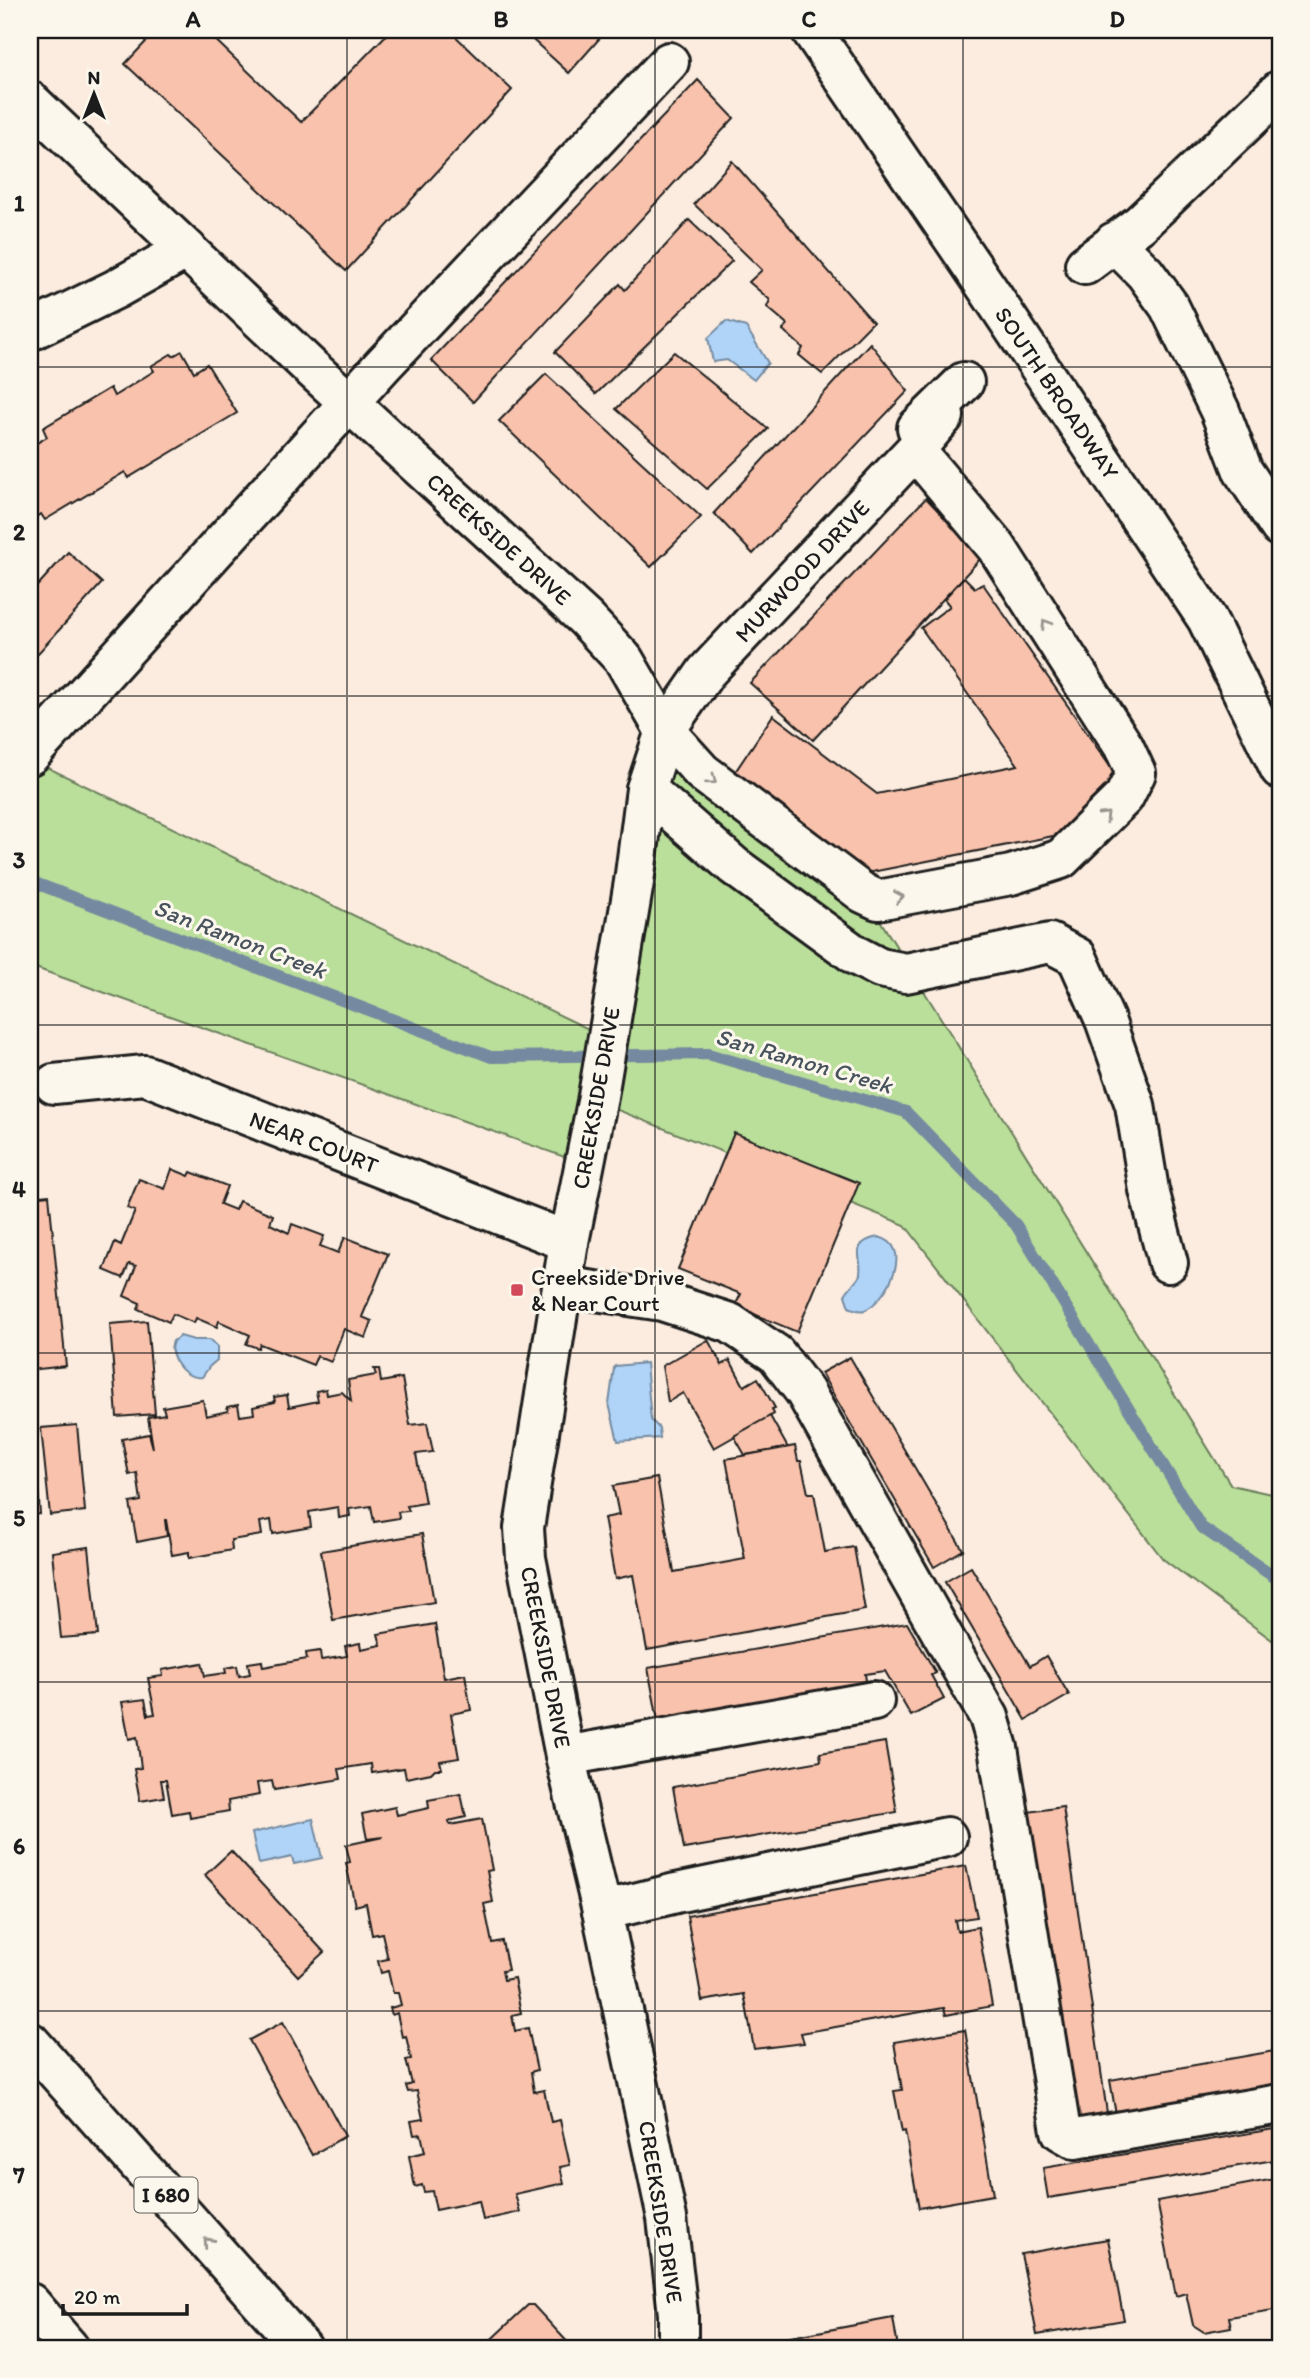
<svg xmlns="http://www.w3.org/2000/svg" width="1310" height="2378" font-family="Itim,sans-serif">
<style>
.green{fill:#badf9a;stroke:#6b7e5b;stroke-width:2}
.water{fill:#afd4f8;stroke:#748aa0;stroke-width:2}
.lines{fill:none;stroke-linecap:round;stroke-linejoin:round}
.stream{stroke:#748aa0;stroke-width:12}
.building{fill:#f9c2ac;stroke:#1c1c1c;stroke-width:2}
.minor-casing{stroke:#1c1c1c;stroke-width:44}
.major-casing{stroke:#1c1c1c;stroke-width:44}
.highway-casing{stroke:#1c1c1c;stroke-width:44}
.minor{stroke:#fbf7ec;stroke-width:38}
.major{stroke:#fbf7ec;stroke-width:38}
.highway{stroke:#fbf7ec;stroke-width:38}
.oneway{stroke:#97948e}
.grid{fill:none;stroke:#1c1c1c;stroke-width:2;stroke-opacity:0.55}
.poi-dot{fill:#d1495b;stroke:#fbf7ec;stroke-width:2.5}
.labels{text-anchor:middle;stroke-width:6;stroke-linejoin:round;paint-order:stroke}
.shield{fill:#fbf7ec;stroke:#5f5e5a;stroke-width:2}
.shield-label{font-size:21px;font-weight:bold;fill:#1c1c1c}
.street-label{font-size:23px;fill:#1c1c1c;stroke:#fbf7ec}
.poi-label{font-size:23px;fill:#1c1c1c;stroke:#fbf7ec;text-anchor:start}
.water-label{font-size:24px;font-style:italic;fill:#48535e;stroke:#fbf7ec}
.neatline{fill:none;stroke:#1c1c1c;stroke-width:2.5}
.grid-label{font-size:23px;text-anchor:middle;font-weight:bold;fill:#1c1c1c}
</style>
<rect width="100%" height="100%" fill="#fbecdf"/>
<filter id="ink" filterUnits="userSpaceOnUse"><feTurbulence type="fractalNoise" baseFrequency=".0143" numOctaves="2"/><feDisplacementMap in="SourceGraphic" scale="14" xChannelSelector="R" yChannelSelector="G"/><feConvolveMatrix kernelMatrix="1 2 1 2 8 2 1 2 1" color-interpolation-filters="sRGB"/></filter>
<g filter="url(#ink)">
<!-- green -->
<polygon class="green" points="665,731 863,893 1231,1485 1280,1496 1280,1646 1163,1559 905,1225 598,1102 584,1164 30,966 30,759 607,1038"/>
<!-- water -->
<g class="water">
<polygon points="726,321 746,327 768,363 754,380 727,360 713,362 708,338"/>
<path d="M878,1237C916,1245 887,1300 865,1310C859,1312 854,1309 849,1307L845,1295C848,1288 855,1284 859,1277C866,1261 845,1244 878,1237Z"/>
<path d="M180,1336L194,1340H210L217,1346V1360L210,1366L202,1377C185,1379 174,1363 171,1348L173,1341Z"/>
<polygon points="646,1363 651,1420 659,1428 660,1438 618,1441 609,1404 614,1368 615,1366"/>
<polygon points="313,1819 322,1858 294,1864 292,1857 259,1864 252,1833"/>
</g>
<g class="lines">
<!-- stream -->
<polyline class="stream" points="30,881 491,1057 708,1054 906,1112 1016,1225 1201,1527 1280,1581"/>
</g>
<!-- building -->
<g class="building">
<polygon points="157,30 205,30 301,122 391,30 449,30 512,90 346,271 125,64"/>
<polygon points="522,30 607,30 569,73"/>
<polygon points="698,80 734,118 473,402 431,360"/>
<polygon points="732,161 873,322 822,374 799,355 803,348 783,330 787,324 767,307 770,300 749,282 762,270 694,204"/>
<polygon points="689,220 732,261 596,394 555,352 620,284 625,290"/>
<polygon points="870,343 908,391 753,554 714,513"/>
<polygon points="182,351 194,372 207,364 237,413 128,478 125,472 45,520 41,514 30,520 30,447 47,437 43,428 110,388 114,396 154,371 151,366 171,354 173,356"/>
<polygon points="674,352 768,429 707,489 616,409"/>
<polygon points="546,374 701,517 651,567 499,421"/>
<polygon points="926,498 982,557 813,740 750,683"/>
<polygon points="68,552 102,583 30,662 30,594"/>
<polygon points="964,577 975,588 983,584 1123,785 1068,833 862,874 731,778 773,715 877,794 1018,765 921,628 950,606 944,599"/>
<polygon points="734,1133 859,1183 797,1332 735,1306 741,1294 678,1269"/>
<polygon points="172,1169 189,1176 191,1172 227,1186 220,1204 235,1210 239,1201 273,1215 270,1224 289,1233 292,1224 324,1236 320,1246 338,1253 345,1237 388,1254 362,1317 372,1321 366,1338 344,1329 331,1362 317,1356 313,1365 260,1344 258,1348 246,1344 250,1335 219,1321 217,1327 196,1318 194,1323 173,1314 169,1322 138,1309 140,1303 124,1296 136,1266 129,1264 123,1278 104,1270 115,1242 121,1245 135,1211 127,1208 139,1179 165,1189"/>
<polygon points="49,1195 66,1366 30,1370 30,1197"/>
<polygon points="147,1321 155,1414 117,1417 110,1324"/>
<polygon points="708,1340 722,1365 730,1360 744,1386 758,1378 775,1408 772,1409 774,1414 714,1448 683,1393 668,1402 662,1366"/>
<polygon points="850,1357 963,1550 934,1567 821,1373"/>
<polygon points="374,1369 379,1369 381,1382 402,1378 410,1425 427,1423 433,1452 416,1454 425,1503 407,1506 409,1511 398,1512 399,1518 374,1522 371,1506 349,1509 350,1516 339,1518 338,1507 309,1512 311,1527 273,1534 271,1520 260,1522 262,1535 231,1540 232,1550 189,1558 189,1552 172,1555 166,1520 165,1520 167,1536 137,1542 130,1503 141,1501 137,1473 129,1475 122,1439 149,1434 153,1448 148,1417 165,1414 163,1407 203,1400 206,1416 228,1411 227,1407 238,1405 240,1416 254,1414 253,1407 275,1402 274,1397 287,1395 289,1407 318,1401 316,1391 326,1389 327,1395 342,1392 351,1401 348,1380 376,1375"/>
<polygon points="30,1410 32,1410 40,1514 30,1515"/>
<polygon points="770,1416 788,1448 745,1455 734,1436"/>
<polygon points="77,1425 85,1511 50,1515 41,1428"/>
<polygon points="795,1446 798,1461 801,1461 808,1493 814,1493 825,1552 854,1547 865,1610 647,1650 633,1575 615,1579 604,1518 619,1515 613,1486 657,1478 674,1572 745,1559 726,1459"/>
<polygon points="422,1534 434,1602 333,1620 321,1551"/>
<polygon points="89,1547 98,1635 61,1638 52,1552"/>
<polygon points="971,1567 1030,1666 1046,1656 1069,1695 1026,1720 945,1582"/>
<polygon points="907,1623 936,1673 931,1675 944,1699 911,1716 885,1671 865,1674 869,1700 659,1726 648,1668"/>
<polygon points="435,1624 444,1678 465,1674 471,1710 451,1714 459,1758 440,1761 442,1769 435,1769 431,1773 406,1778 404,1768 372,1773 371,1764 339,1769 341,1779 274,1790 272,1781 257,1783 259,1795 228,1801 229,1811 190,1818 189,1811 172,1814 166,1780 161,1780 164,1797 140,1801 134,1769 141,1768 137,1737 129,1739 122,1702 145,1699 148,1715 155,1714 148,1678 163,1676 162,1670 202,1663 205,1676 226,1673 225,1668 237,1666 239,1676 250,1674 248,1663 262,1661 263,1667 307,1659 306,1653 320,1651 321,1660 347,1656 345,1646 360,1643 361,1649 381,1645 378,1634"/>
<polygon points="885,1742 897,1812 684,1849 673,1787 821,1761 820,1753"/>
<polygon points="461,1794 466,1817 449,1821 450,1825 482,1819 492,1870 487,1871 493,1902 484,1904 492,1943 502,1941 508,1970 502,1971 504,1980 514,1978 521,2013 512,2015 515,2031 528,2028 537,2070 531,2072 534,2092 544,2090 551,2122 560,2120 570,2165 560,2167 564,2183 515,2194 520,2212 483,2220 479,2201 436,2210 432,2191 424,2192 422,2185 415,2187 409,2156 425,2152 421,2134 414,2135 411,2121 423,2119 417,2091 408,2092 406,2086 412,2084 406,2060 411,2059 406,2036 402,2037 397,2013 392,2015 390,2008 401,2005 398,1993 393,1993 388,1971 381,1973 378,1961 388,1959 382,1933 372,1935 366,1903 355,1906 346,1863 350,1862 346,1845 383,1837 367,1839 362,1814 395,1807 397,1815 429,1808 428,1800"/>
<polygon points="1063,1807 1107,2113 1072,2119 1028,1812"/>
<polygon points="231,1851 324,1952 298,1976 205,1875"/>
<polygon points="966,1866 977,1917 955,1920 957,1931 978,1927 992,2006 946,2015 944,2008 801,2033 804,2043 754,2049 744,1994 702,2001 687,1916"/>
<polygon points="283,2022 345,2136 312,2155 249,2040"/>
<polygon points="965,2030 993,2195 919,2208 905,2131 902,2132 894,2091 902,2090 894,2042"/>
<polygon points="1280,2050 1280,2086 1116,2115 1110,2080"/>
<polygon points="1280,2128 1280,2159 1048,2198 1043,2168"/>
<polygon points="1280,2178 1280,2309 1229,2317 1231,2327 1204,2332 1193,2325 1186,2293 1176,2296 1157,2201"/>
<polygon points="1108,2239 1124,2320 1037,2335 1021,2254"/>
<polygon points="528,2305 533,2305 573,2348 482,2348"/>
<polygon points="893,2318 898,2348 749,2348 748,2345"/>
<polygon points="1280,2327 1280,2348 1276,2348 1273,2330"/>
</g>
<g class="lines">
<!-- minor casing -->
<g class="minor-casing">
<g id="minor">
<polyline points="30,101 309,366 586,619 624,660 665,731 646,789 634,882 597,1102 569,1242 524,1528 526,1558 565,1756 602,1911 667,2218 678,2314 678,2348"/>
<polyline points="1114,242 1145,273 1169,306 1220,411 1243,471 1280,527"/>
<polyline points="1085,265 1140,224 1280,90"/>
<polyline points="30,331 116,289 187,249"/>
<polyline points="917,428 964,382"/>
<polyline points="915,450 997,548 1124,747 1136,773 1124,797 1061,859 1011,875 878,900 863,893 702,772 665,731 706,672 915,450 944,416"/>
<polyline points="30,755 382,366 669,62"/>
<polyline points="646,789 734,866 857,956 880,968 906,973 1050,943 1077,957 1105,1020 1135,1105 1149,1190 1168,1263"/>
<polyline points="54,1084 145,1075 569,1242"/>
<polyline points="562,1286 662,1301 730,1323 776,1354 805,1392 989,1717 998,1748 1061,2131 1075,2139 1280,2104"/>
<polyline points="565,1756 874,1701"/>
<polyline points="602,1911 676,1893 947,1837"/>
</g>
</g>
<!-- major casing -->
<g class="major-casing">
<polyline id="major" points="811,30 989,291 1207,619 1280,769"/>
</g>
<!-- highway casing -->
<g class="highway-casing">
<g id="highway">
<polyline points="30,2042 302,2348"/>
<polyline points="30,2303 69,2348"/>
</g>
</g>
<!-- minor -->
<use href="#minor" class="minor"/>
<!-- major -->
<use href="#major" class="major"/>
<!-- highway -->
<use href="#highway" class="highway"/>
</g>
<!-- one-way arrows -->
<defs><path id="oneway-chevron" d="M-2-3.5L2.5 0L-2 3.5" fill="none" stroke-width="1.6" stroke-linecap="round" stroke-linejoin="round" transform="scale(1.75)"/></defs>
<g class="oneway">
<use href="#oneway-chevron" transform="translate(1046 624) rotate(-122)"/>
<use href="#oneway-chevron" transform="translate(712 780) rotate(37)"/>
<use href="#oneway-chevron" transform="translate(1105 816) rotate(-45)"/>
<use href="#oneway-chevron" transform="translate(899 897) rotate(-10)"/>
<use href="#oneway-chevron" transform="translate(208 2242) rotate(-132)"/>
</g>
</g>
<!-- grid -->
<path class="grid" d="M347,30V2348M655,30V2348M963,30V2348M30,367H1280M30,696H1280M30,1025H1280M30,1353H1280M30,1682H1280M30,2011H1280"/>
<!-- markers -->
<rect class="poi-dot" x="510" y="1283" width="14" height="14" rx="3.5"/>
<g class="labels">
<!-- shield labels -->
<rect class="shield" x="134.5" y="2177.5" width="63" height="35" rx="5"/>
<g class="shield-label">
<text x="166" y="2202">I 680</text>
</g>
<!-- street labels -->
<g class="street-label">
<text transform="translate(1057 393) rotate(56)" y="8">SOUTH BROADWAY</text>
<text transform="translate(499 539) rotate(42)" y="8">CREEKSIDE DRIVE</text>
<text transform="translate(802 571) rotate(-47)" y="8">MURWOOD DRIVE</text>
<text transform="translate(596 1098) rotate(-80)" y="8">CREEKSIDE DRIVE</text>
<text transform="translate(314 1142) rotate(21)" y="8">NEAR COURT</text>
<text transform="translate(546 1657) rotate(79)" y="8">CREEKSIDE DRIVE</text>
<text transform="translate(661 2212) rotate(81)" y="8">CREEKSIDE DRIVE</text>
</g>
<!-- poi labels -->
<g class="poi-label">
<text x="531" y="1285">Creekside Drive<tspan x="531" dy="26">&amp; Near Court</tspan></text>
</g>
<!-- water labels -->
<g class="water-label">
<text transform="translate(240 939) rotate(21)" y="8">San Ramon Creek</text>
<text transform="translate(804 1061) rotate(16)" y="8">San Ramon Creek</text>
</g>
</g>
<!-- margin -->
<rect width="1310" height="2378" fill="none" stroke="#fbf7ec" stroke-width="77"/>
<!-- north arrow -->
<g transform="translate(94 94)" stroke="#fbf7ec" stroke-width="5" paint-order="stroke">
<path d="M0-5L12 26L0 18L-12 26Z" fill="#1c1c1c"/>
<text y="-10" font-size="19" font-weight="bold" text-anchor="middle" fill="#1c1c1c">N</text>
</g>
<!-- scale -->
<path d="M63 2304v10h124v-10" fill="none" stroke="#1c1c1c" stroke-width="3.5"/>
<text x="74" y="2304" font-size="21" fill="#1c1c1c" stroke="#fbf7ec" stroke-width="5" paint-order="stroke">20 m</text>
<rect x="38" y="38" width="1234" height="2302" class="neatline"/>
<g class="grid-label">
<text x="193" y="27">A</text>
<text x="501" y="27">B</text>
<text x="809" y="27">C</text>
<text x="1117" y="27">D</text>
<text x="19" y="211">1</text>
<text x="19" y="540">2</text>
<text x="19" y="868">3</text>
<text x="19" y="1197">4</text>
<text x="19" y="1526">5</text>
<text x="19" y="1854">6</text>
<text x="19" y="2183">7</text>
</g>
</svg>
